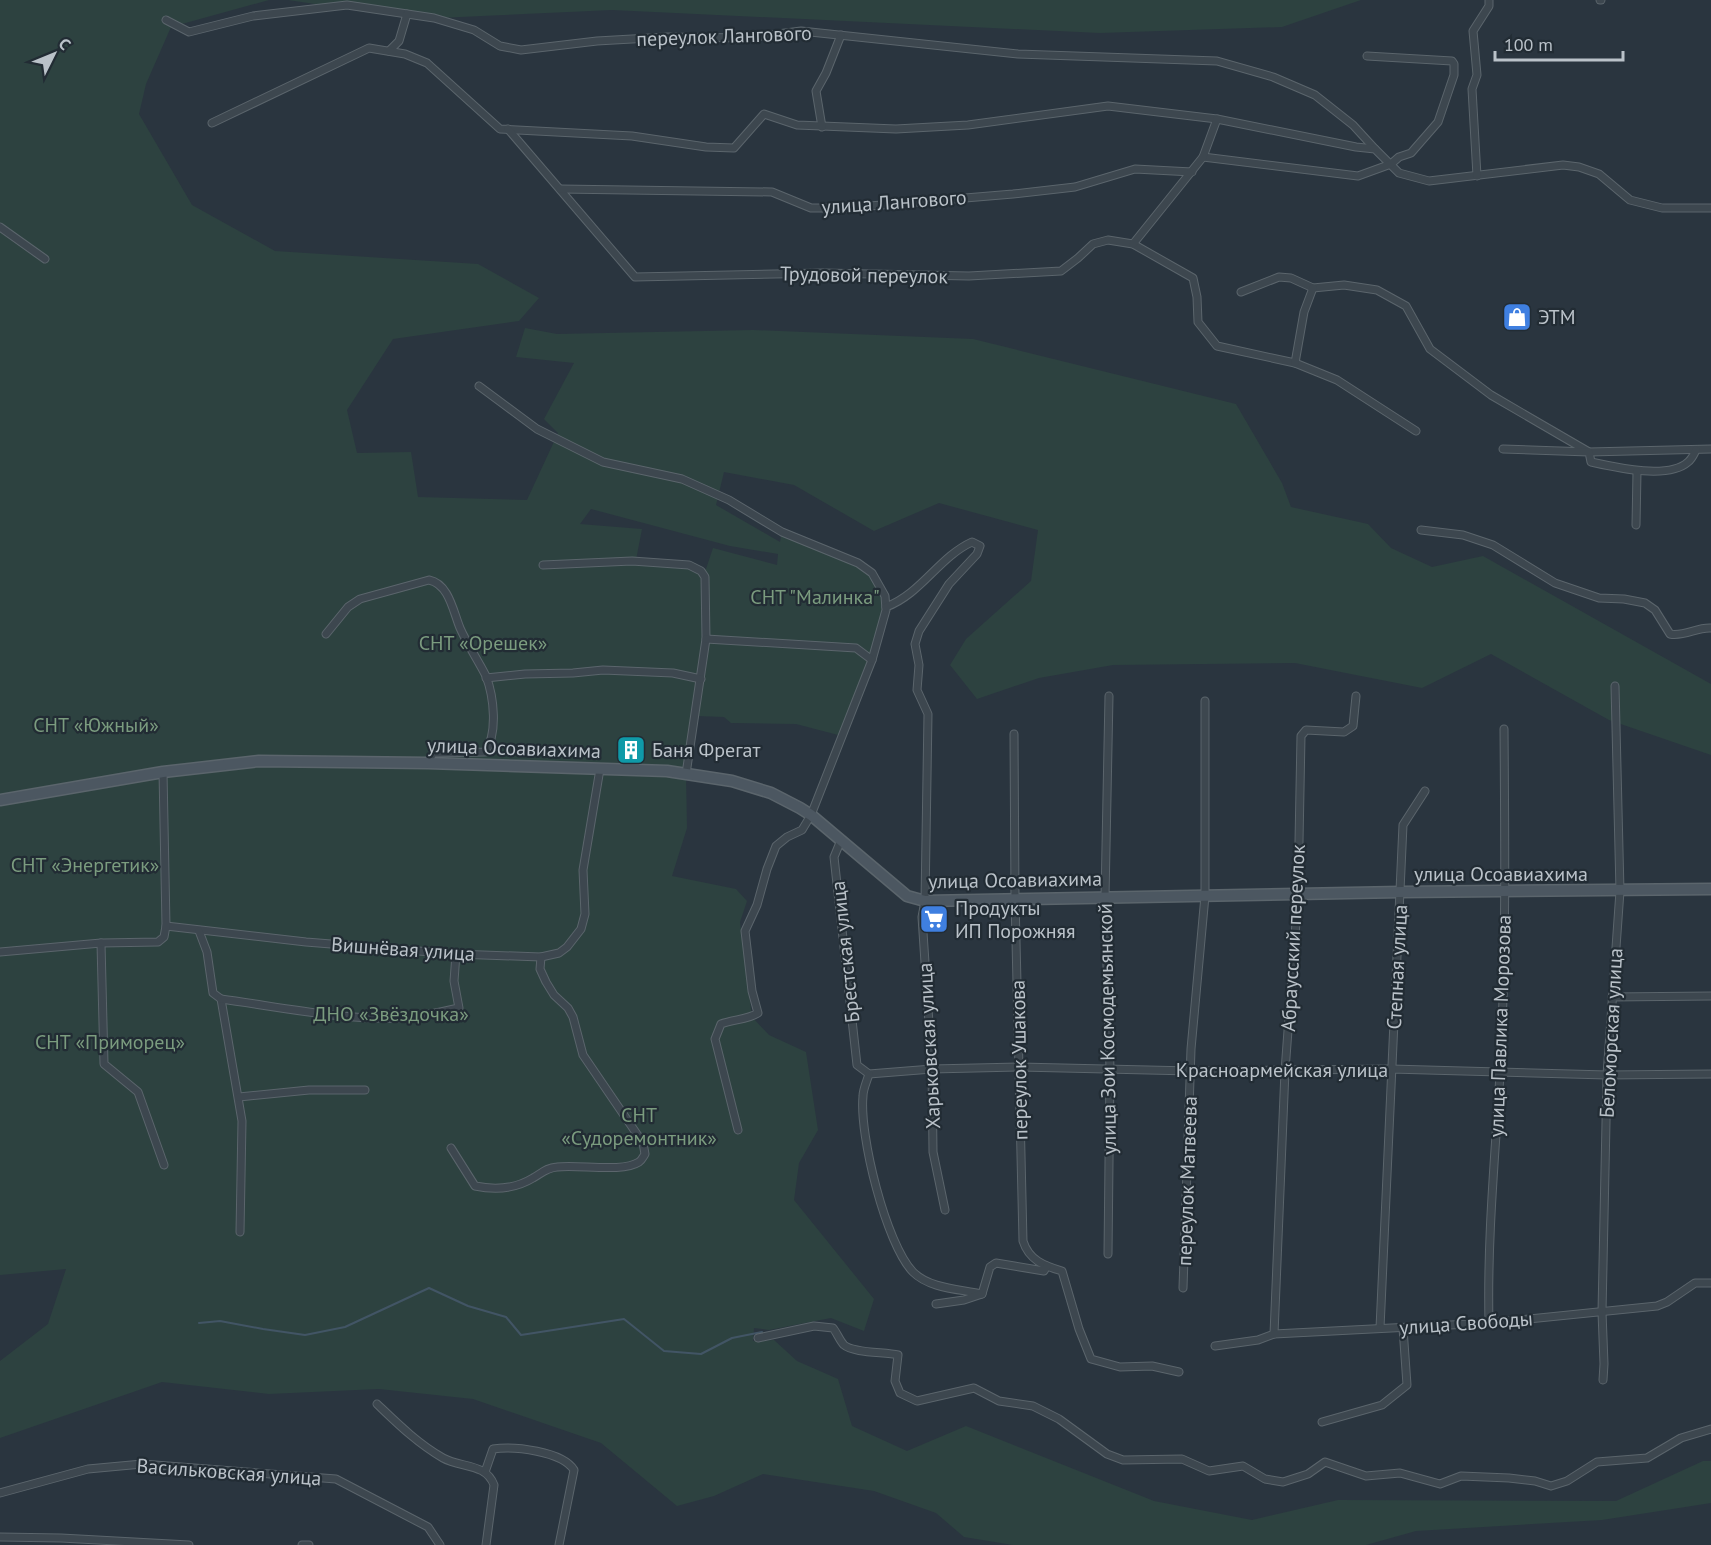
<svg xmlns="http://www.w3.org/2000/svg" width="1711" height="1545" font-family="'PT Sans',sans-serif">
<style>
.green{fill:#2d4240;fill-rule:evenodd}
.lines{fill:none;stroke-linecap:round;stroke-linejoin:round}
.stream{stroke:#425565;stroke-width:2}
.street-casing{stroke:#5b656c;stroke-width:9}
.secondary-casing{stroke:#5b656c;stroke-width:13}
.street{stroke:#3d474f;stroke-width:7}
.secondary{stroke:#4c5761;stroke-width:10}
.labels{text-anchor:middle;stroke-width:4.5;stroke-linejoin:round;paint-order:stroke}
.street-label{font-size:20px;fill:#bac2c9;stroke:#222c34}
.poi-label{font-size:20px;fill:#bac2c9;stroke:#222c34;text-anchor:start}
.park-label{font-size:20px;fill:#7b9c7f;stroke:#222c34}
</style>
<rect width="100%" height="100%" fill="#2a353f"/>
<!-- green -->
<g class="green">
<path d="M0,0H269L171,27L146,84L139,114L192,205L275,251L478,264L539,298L519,321L393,339L347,410L357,453L411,452L418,497L527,500L558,433L544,419L574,363L516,357L525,328L557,334L753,330L973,339L1236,404L1282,483L1291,507L1368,524L1391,548L1432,567L1483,556L1711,684V755L1609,720L1491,654L1422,688L1295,663L1113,665L1039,678L977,699L950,665L966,639L1031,581L1038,530L939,503L874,531L794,485L724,472L716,505L780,542L782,532C805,541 854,556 871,572C880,582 885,597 886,610L842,736L796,724L731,723L724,717L696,716L686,774L687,828L672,876L736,889L747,901L740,922L752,1017L769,1035L806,1052L818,1130L799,1163L794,1200L874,1299L864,1331L831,1318L769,1330L754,1328L753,1341L774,1340L797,1361L838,1379L852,1426L907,1451L966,1426L1154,1501L1252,1520L1338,1500L1616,1501L1703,1461H1711V1503L1602,1520L1416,1531L1366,1545H1013L964,1537L936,1513L874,1491L763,1474L714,1496L677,1506L601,1443L473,1399L379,1389L269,1394L162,1382L0,1438V1361L48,1324L66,1269L0,1275ZM591,509L730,546L778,554L777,565L713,548L706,569L701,571L671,564L636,560L642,529L580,524Z"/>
<polygon points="288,0 1361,0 1282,27 1100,33 612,10 416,19"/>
</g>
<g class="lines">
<!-- stream -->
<polyline class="stream" points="199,1323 220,1321 263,1329 305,1335 345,1327 429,1288 468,1306 506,1317 521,1335 624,1319 664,1351 701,1354 732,1338 762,1332"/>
<!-- street casing -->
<g class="street-casing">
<g id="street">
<polyline points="1600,0 1601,0"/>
<polyline points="166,20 189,32 253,16 347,5 434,18 474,30 500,46 521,50 597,41 667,37 747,38 801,31 1018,54 1217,61 1273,77 1315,95 1353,125 1375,149"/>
<polyline points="389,51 399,41 407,14"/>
<polyline points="212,123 369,48 405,54 427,63 500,129 632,136 706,147 734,148 764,114 797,125 896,129 968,125 1108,106 1217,119 1356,147 1375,149 1399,173 1429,181 1563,165 1579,167 1599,174 1630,200 1662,208 1711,208"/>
<polyline points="822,127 816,91 826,73 841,35"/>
<polyline points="508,129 635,277 823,273 969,276 1061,271 1078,258 1093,244 1108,240 1133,244 1193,278 1197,297 1198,322 1217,346 1295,363 1337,380 1416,431"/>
<polyline points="1203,157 1358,176 1391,164 1399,157 1411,153 1438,122 1454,75 1454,64 1452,61 1367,56"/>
<polyline points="1477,176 1472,89 1477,75 1473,31 1489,6 1489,0"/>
<polyline points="560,189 772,192 811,208 846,208 1013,194 1075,187 1135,169 1192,172"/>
<polyline points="0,227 45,259"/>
<polyline points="1133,244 1203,157 1217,119"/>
<polyline points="1241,292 1279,277 1291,278 1313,288 1344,285 1377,290 1406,306 1430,349 1491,395 1589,452 1711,449"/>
<polyline points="1295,363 1304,312 1313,288"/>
<path d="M479,386L537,429L603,462L682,479L729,500L782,532L858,563L872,573L885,596L886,610L872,660L811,815L802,830L787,837L776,846L767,869L757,905L745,931L752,991L758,1013C747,1020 734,1019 721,1024L715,1039L738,1130"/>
<path d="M1503,449L1589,452L1591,462C1614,467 1668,480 1688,462C1692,459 1694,454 1696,450"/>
<polyline points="1636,525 1637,472"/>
<path d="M1421,530L1463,535L1493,545L1555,583L1599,598L1624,599L1645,603L1655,610L1670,634C1684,637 1697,627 1711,628"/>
<polyline points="543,565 632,561 689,565 701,571 705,577 706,639 686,774"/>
<path d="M886,607C921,594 939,557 972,542L980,546L977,554L949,584L919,631L915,644L919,665L917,690L928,714L925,901L922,917L932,1069L933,1152L945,1210"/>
<path d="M326,634L348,607L360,599L429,580C449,584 453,611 460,628C467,644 478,660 486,676C494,697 498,734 485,752L433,753L428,763"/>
<polyline points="706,639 856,648 872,660"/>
<polyline points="486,678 525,674 573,673 603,670 673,673 701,679"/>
<path d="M1014,734L1015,898L1023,1241C1029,1260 1044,1266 1062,1271L1079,1329L1091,1359L1120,1367L1152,1366L1179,1372"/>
<polyline points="841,840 834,857 857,1065 869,1074 932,1069 1020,1067 1191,1071 1391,1069 1607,1075 1711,1074"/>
<polyline points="166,926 306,942 456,954 541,957 559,953 567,947 581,929 585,914 583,870 600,769"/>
<polyline points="199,931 207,952 213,993 221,999 242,1121 240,1232"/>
<polyline points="101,943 104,1064 138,1092 164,1165"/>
<polyline points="0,952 101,943 158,942 164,937 166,926 163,772"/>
<polyline points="1612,997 1711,996"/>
<path d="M221,999C280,1007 340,1020 400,1018C420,1017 440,1012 459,1008L454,981L456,954"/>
<path d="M869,1074C867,1081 863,1089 863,1096C859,1135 886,1244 913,1272C930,1289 960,1289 982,1294"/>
<polyline points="239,1097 309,1090 365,1090"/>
<path d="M451,1148L475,1186C494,1190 515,1189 533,1178C542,1173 546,1168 557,1167C578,1164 622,1173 639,1162C642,1160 643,1157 645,1154L643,1143L583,1055L573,1017L568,1008L554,995L546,982L540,969L541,957"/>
<polyline points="1108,1254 1110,1069 1105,897 1109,696"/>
<polyline points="1183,1288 1191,1049 1205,896 1205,701"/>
<polyline points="936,1304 964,1300 982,1294 990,1267 996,1263 1044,1271 1047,1266"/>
<path d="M1489,1323C1487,1240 1495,1157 1500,1074C1506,959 1505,844 1504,729"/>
<polyline points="1380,1328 1403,825 1425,791"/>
<polyline points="1274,1334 1285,1071 1298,895 1301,736 1306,730 1344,732 1353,726 1356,696"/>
<path d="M758,1338L814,1326L833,1328C837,1333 840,1341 844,1345C853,1353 885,1352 898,1355L895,1381L900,1393L917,1401L974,1388L999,1401L1033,1406L1059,1419L1107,1454L1123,1460L1182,1459L1209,1471L1243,1466L1265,1479L1283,1482L1308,1474L1325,1462L1366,1476L1400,1473L1440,1484L1461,1476L1509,1478L1535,1481L1551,1486L1567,1481L1597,1462L1647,1458L1681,1438L1711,1429"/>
<polyline points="1215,1346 1258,1340 1274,1334 1489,1323 1657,1306 1667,1302 1695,1283 1711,1283"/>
<polyline points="1603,1380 1604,1364 1602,1312 1607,1075 1620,891 1615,686"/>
<path d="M377,1404C397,1423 417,1443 443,1458C461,1468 486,1463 494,1485L486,1545"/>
<polyline points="1322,1422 1382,1405 1407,1385 1403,1328"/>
<path d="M485,1472L493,1449C514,1446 562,1451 574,1470L559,1545"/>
<polyline points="0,1493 88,1469 142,1464 336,1479 428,1527 440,1545"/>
<polyline points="0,1537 61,1538 189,1545"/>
<polyline points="302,1545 309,1545"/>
</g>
</g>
<!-- secondary casing -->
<g class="secondary-casing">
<polyline id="secondary" points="0,800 163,772 259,761 428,763 667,771 732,781 771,793 800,808 811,815 907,896 925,901 1401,892 1711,889"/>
</g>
<!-- street -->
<use href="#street" class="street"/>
<!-- secondary -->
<use href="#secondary" class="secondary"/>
</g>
<!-- icons -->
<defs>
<g id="shop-square" transform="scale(1.5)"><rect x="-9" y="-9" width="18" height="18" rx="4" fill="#3f7fe0" stroke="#222c34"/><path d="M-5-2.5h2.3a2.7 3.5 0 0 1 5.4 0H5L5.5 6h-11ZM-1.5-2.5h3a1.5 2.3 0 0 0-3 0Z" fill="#fff"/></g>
<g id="building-square" transform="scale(1.5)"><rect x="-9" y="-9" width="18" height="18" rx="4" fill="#0f9aa8" stroke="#222c34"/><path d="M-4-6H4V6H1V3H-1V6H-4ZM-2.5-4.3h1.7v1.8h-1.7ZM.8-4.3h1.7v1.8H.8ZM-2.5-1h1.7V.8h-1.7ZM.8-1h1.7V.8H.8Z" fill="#fff"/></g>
<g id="supermarket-square" transform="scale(1.5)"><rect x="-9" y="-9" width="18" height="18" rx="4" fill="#3f7fe0" stroke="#222c34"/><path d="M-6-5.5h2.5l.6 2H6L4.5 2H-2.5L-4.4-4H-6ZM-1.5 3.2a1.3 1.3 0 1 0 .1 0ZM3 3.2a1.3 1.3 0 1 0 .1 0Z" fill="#fff"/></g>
</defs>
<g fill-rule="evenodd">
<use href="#shop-square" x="1517" y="317"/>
<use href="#building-square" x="631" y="750"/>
<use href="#supermarket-square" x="934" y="919"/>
</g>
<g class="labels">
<!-- street labels -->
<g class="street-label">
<text transform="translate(724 36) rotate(-2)" y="7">переулок Лангового</text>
<text transform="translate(894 202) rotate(-4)" y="7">улица Лангового</text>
<text transform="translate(864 275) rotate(1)" y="7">Трудовой переулок</text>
<text transform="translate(514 748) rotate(2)" y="7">улица Осоавиахима</text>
<text x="1501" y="881">улица Осоавиахима</text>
<text transform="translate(1015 880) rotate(-1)" y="7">улица Осоавиахима</text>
<text transform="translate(1293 938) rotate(-87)" y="7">Абраусский переулок</text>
<text transform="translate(403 949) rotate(4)" y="7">Вишнёвая улица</text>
<text transform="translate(845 952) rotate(-96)" y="7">Брестская улица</text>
<text transform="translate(1397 967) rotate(-87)" y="7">Степная улица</text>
<text transform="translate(1500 1026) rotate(-88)" y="7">улица Павлика Морозова</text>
<text transform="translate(1107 1029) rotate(-91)" y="7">улица Зои Космодемьянской</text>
<text transform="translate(1611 1033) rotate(-87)" y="7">Беломорская улица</text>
<text transform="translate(929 1046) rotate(-93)" y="7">Харьковская улица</text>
<text transform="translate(1019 1060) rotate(-91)" y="7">переулок Ушакова</text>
<text x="1282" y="1077">Красноармейская улица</text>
<text transform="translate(1187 1181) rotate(-88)" y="7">переулок Матвеева</text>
<text transform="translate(1466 1323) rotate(-4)" y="7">улица Свободы</text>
<text transform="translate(229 1472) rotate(4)" y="7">Васильковская улица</text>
</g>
<!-- poi labels -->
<g class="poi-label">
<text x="1538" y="324">ЭТМ</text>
<text x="652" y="757">Баня Фрегат</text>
<text x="955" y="915">Продукты<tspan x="955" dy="23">ИП Порожняя</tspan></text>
</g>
<!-- park labels -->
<g class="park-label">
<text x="815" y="604">СНТ "Малинка"</text>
<text x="483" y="650">СНТ «Орешек»</text>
<text x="96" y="732">СНТ «Южный»</text>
<text x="85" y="872">СНТ «Энергетик»</text>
<text x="391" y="1021">ДНО «Звёздочка»</text>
<text x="110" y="1049">СНТ «Приморец»</text>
<text x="639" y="1122">СНТ<tspan x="639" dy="23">«Судоремонтник»</tspan></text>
</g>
</g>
<!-- north arrow -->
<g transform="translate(54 54) rotate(47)" stroke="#222c34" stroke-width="4.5" paint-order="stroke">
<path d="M0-4.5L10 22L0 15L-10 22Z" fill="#bac2c9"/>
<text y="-9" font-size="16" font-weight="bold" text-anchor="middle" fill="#bac2c9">С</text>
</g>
<!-- scale -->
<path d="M1495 51v9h128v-9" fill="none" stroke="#bac2c9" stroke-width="3"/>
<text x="1504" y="51" font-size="18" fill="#bac2c9" stroke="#222c34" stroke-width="4.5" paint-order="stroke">100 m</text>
</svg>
